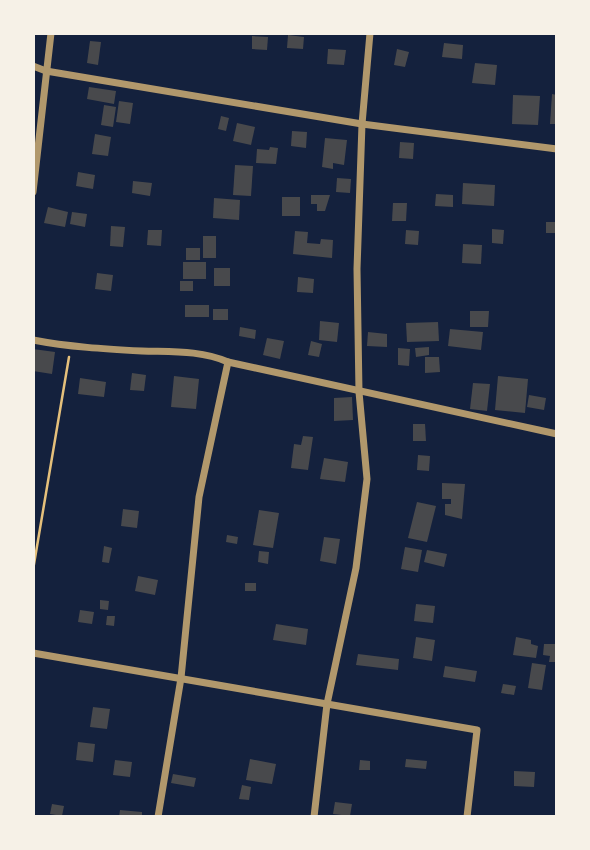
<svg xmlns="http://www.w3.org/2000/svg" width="590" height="850" font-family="'Zilla Slab',serif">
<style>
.building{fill:#48494c}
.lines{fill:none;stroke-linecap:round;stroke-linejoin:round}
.path{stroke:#e5c07b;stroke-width:2.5}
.minor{stroke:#b1986c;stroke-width:7}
</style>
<rect width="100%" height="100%" fill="#14213d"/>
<!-- building -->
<g class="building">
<polygon points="288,35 304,37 303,49 287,48"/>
<polygon points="252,36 268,37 267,50 252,49"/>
<polygon points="90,41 101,42 98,65 87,63"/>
<polygon points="444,43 463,45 462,59 442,57"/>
<polygon points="328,49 346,50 344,65 327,64"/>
<polygon points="397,49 409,52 405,67 394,65"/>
<polygon points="475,63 497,65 495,85 472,83"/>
<polygon points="89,87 116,91 114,104 87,99"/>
<polygon points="552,94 557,95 557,124 550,124"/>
<polygon points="513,95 540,96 538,125 512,124"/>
<polygon points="119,101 133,103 130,124 116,122"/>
<polygon points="104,105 116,107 113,127 101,125"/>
<polygon points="221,116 229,118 226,131 218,129"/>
<polygon points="237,123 255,127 251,145 233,141"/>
<polygon points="292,131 307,132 306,148 291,146"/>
<polygon points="95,134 111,137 108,156 92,154"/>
<polygon points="325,138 347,140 344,165 333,163 333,169 322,167"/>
<polygon points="400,142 414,143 413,159 399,158"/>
<polygon points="270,147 278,148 276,164 256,163 257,149 269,150"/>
<polygon points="235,165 253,166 251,196 233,195"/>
<polygon points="78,172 95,175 93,189 76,186"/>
<polygon points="337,178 351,179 350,193 336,192"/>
<polygon points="133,181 152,183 150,196 132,193"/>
<polygon points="463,183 495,185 494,206 462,204"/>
<polygon points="436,194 453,195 453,207 435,206"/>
<polygon points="311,195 330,195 325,211 317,211 317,204 311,204"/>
<rect x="282" y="197" width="18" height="19"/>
<polygon points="214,198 240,200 239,220 213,218"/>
<polygon points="393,203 407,203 406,221 392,221"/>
<polygon points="48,207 68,212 65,227 44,223"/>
<polygon points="72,212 87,214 85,227 70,224"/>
<rect x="546" y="222" width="11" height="11"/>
<polygon points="111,226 125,227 123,247 110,246"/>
<polygon points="492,229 504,230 503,244 492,243"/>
<polygon points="148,230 162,230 161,246 147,245"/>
<polygon points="406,230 419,231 418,245 405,244"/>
<polygon points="295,231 308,232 307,243 320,244 321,239 333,240 332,258 293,254"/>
<rect x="203" y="236" width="13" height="22"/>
<polygon points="463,244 482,245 481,264 462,263"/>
<rect x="186" y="248" width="14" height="12"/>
<rect x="183" y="262" width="23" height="17"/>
<rect x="214" y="268" width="16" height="18"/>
<polygon points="97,273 113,275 111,291 95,289"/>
<polygon points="298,277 314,279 313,293 297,292"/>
<rect x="180" y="281" width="13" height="10"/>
<rect x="185" y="305" width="24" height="12"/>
<rect x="213" y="309" width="15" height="11"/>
<polygon points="470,311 489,311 488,327 470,327"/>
<polygon points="320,321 339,323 337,342 319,340"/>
<polygon points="438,322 439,341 407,342 406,323"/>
<polygon points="240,327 256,330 255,339 239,336"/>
<polygon points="450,329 483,332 481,350 448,346"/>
<polygon points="368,332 387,334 387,347 367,346"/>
<polygon points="267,338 284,341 280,359 263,355"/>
<polygon points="311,341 322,344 319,357 308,355"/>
<polygon points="429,347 429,355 416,357 415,348"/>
<polygon points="398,348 410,349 409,366 398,365"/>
<polygon points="33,349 55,352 52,374 33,371"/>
<polygon points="425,357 439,357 440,372 425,373"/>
<polygon points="132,373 146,375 144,391 130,390"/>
<polygon points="174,376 199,379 196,409 171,407"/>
<polygon points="498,376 528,379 525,413 495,410"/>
<polygon points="80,378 106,382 104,397 78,394"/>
<polygon points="473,383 490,384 487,411 470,409"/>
<polygon points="529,395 546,398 544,410 527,407"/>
<polygon points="352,397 353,420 334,421 334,398"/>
<polygon points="413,424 425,424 426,441 413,441"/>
<polygon points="303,436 313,437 308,470 291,468 294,444 301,445"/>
<polygon points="418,455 430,456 429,471 417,470"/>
<polygon points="324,458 348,462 345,482 320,479"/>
<polygon points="442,483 465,484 462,519 445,515 445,504 451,504 451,499 442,499"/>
<polygon points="417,502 436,506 427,542 408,538"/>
<polygon points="123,509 139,511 137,528 121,526"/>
<polygon points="259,510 279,513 273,548 253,545"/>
<polygon points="227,535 238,537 237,544 226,542"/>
<polygon points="324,537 340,539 336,564 320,561"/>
<polygon points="104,546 112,548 109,563 102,562"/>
<polygon points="405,547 422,550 418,572 401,569"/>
<polygon points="427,550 447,554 444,567 424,562"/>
<polygon points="259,551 269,552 268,564 258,562"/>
<polygon points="138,576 158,580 155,595 135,591"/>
<rect x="245" y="583" width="11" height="8"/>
<polygon points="100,600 109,601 108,610 100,609"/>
<polygon points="416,604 435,606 433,623 414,621"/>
<polygon points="80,610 94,612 92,624 78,622"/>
<polygon points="107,616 115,616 114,626 106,625"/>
<polygon points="276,624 308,629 306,645 273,640"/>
<polygon points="416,637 435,640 432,661 413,658"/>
<polygon points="516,637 531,640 531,644 538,646 536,658 513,655"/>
<polygon points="544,644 557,644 557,662 549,662 550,656 543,655"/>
<polygon points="358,654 399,659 398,670 356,665"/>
<polygon points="532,663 546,665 542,690 528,688"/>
<polygon points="445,666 477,671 475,682 443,677"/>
<polygon points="503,684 516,686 514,695 501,693"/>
<polygon points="93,707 110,709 107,729 90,727"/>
<polygon points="78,742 95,744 93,762 76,760"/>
<polygon points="250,759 276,764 272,784 246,780"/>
<polygon points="406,759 427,761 426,769 405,767"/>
<polygon points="115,760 132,762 130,777 113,775"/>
<polygon points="360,760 370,761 370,770 359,770"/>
<polygon points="514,771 535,772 534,787 514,786"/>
<polygon points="173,774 196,778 194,787 171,783"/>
<polygon points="242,785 251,787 249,800 239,799"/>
<polygon points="335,802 352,804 350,816 333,814"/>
<polygon points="52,804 64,806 62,816 50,814"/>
<polygon points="120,810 142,812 142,817 119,817"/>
</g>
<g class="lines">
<!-- path -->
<polyline class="path" points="33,570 69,357"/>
<!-- minor -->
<g class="minor">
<polyline points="33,66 46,71 362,124 557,149"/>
<polyline points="33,192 51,33"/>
<path d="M33,340C69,347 105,349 142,351C171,352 201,350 228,362L199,497L181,678L158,817"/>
<polyline points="228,362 557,434"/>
<polyline points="33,653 477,730 467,817"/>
<polyline points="314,817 327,704 356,568 367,479 359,392 357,269 362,124 370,33"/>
</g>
</g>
<!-- border -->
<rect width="590" height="850" fill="none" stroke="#f6f1e7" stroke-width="70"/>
</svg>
